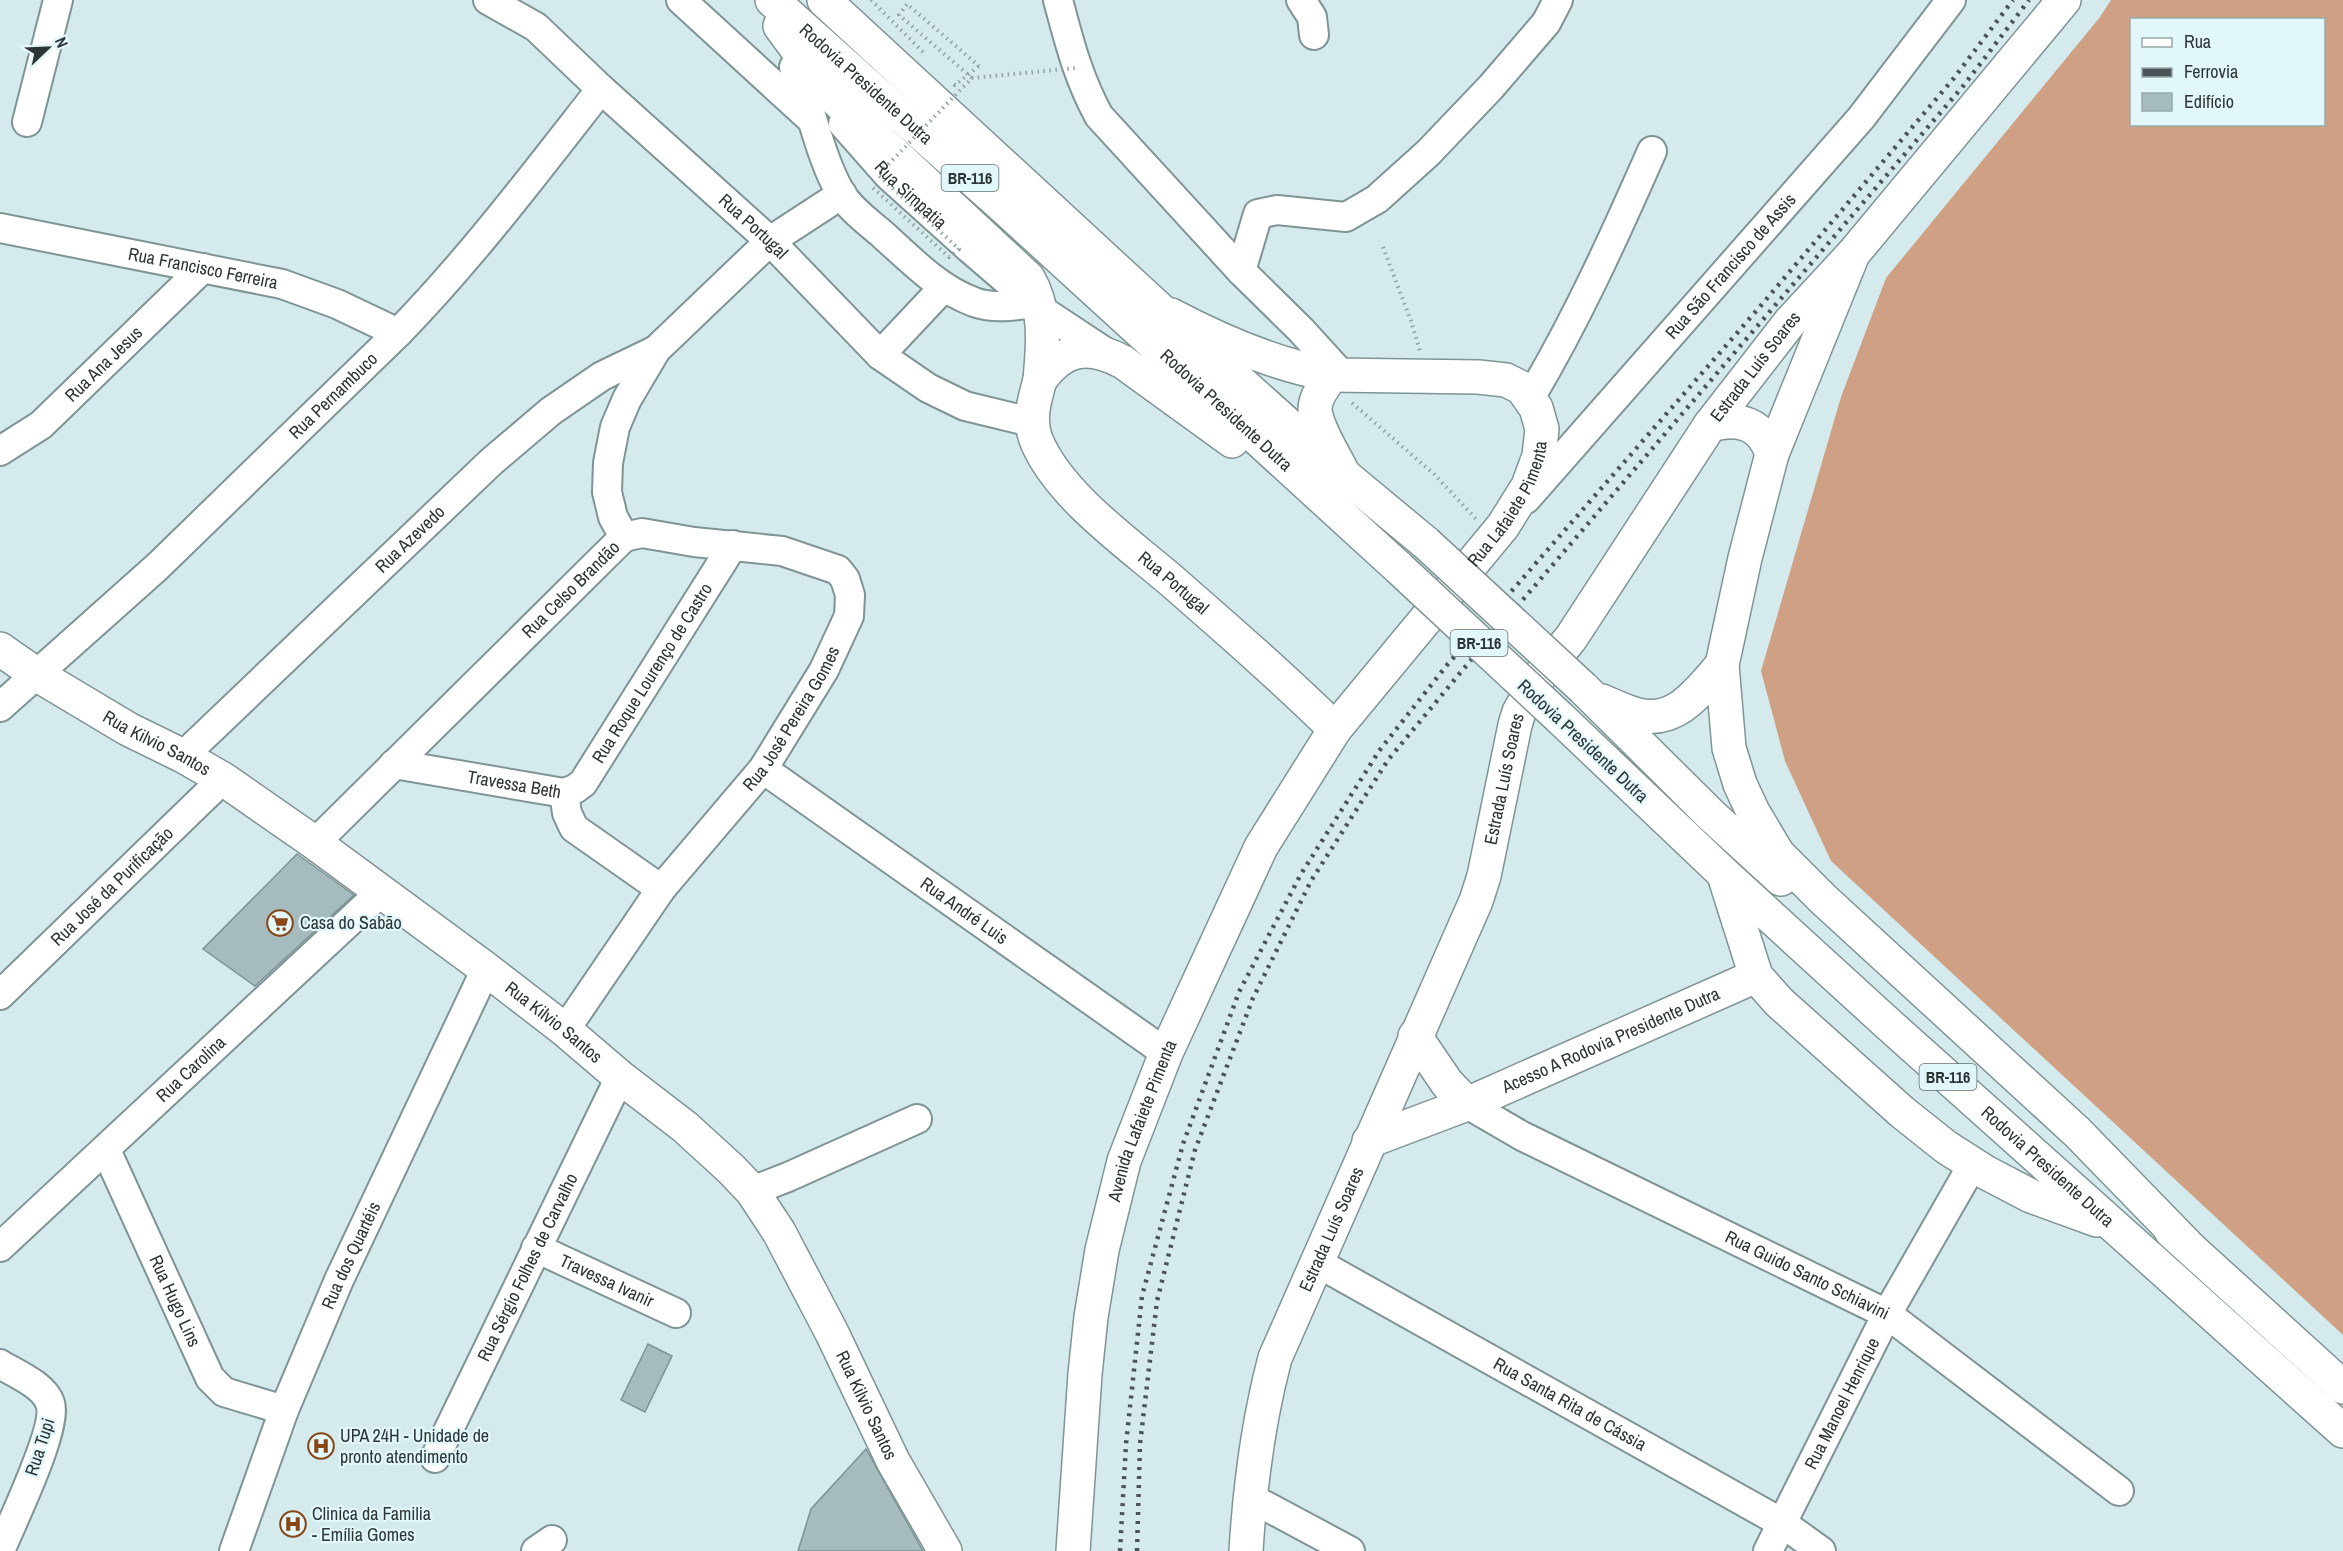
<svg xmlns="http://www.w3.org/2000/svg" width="2343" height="1551" font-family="'Archivo Narrow',sans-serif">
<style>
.forest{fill:#cfa084;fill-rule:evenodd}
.building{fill:#a6bbbd;stroke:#7e9394;stroke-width:1.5}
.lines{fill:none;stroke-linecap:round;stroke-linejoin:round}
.minor-casing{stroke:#7f9495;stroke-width:32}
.major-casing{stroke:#7f9495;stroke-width:36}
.highway-casing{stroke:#7f9495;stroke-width:36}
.path{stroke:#91a1a3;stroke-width:4;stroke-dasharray:1.5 4.5;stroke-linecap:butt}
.minor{stroke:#fff;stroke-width:28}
.major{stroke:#fff;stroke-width:33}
.highway{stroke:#fff;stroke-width:33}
.rail{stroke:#4a5456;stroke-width:4.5;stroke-dasharray:3 6;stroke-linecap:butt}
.highway-bridge-casing{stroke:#7f9495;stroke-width:36;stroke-linecap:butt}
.path-bridge{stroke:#91a1a3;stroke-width:4;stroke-dasharray:1.5 4.5;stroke-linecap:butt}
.highway-bridge{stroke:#fff;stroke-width:33}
.labels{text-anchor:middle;stroke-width:4.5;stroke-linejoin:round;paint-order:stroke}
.shield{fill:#e1f7f9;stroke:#636f70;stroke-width:1.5}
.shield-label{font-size:16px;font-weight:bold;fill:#2d3536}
.street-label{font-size:18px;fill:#2d3536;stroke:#e1f7f9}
.poi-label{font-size:18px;fill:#2d3536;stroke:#e1f7f9;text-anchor:start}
</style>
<rect width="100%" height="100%" fill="#d4eaec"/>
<!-- forest -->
<path class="forest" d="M2111,0H2343V1335L1831,861L1785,761L1761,671L1841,397L1886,278L2100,17ZM2132,20H2324V124H2132Z"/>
<!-- building -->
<g class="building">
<polygon points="297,854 354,895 255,986 203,949"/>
<polygon points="648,1344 672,1356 645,1412 621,1400"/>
<polygon points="866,1449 923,1551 798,1551 811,1509"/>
</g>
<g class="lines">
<!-- minor casing -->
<g class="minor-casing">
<g id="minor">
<path id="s1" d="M488,0L536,27L601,89L770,241L880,355L928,388L965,406L1031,422"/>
<polyline points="681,0 812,120"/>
<path d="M1058,0C1069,41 1078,78 1099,116L1241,271L1301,330L1342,375"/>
<polyline points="1301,0 1312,17 1314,35"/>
<path d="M794,67C812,108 818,152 840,192C849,208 868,222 882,234C910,259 938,289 974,302C992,309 1015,306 1033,303"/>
<polyline points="27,122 58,0"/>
<path id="s2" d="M843,124L888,175L969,248L1040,309L1105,352"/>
<path id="s3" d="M0,228L282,284L337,304L398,333"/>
<polyline points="1241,271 1258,214 1277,210 1346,217 1377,199 1428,153 1491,87 1546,23 1558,0"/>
<polyline points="880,355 944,287"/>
<path d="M1530,398C1577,319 1615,235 1652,151"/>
<path id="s4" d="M0,451L41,425L203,268"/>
<path id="s5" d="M1526,499L1861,118L1951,0"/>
<polyline points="624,537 613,517 607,492 608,463 615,427 627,399 656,350 770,241 842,194"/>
<path id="s6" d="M0,707L157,567L398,333C472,257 536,172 601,89"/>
<path id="s7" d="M183,756L491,462L551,411L602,376L656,350"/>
<path id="s8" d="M394,764L564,793L575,789L583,783L733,545"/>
<path id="s9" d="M763,769L1166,1053"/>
<polyline points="564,793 567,813 574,828 661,889"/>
<path id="s10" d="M315,843L624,537"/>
<path id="s11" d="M0,995L223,779"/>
<path id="s12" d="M565,1030L661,889L763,769L824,670L849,616L850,595L845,579L838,570L782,551L694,542L642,533L624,537"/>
<path id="s13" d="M1467,1104L1522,1136L1887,1314L2119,1491"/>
<path id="s14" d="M106,1150L210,1378L224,1392L284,1410"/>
<polyline points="752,1191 788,1177 917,1119"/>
<path id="s15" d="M0,1247L381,892"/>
<path id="s16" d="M536,1248L676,1313"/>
<path id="s17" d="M1316,1262L1782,1523L1821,1551"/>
<path d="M0,1364C16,1374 44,1385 50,1403C59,1426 11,1524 0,1551"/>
<path id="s18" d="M435,1458L620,1077"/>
<polyline points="1249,1497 1350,1551"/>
<path id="s19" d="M234,1551L284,1410L339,1280L486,969"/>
<polyline points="536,1551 552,1540"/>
<path id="s20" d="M1768,1551L1887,1314L1973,1164"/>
</g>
</g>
<!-- major casing -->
<g class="major-casing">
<g id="major">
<path d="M1332,375C1325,384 1315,397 1315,409C1316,428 1336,458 1344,475"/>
<path id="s21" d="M1040,380C1034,401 1028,421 1037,442C1060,496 1129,544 1173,582C1228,630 1283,678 1335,729"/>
<path id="s22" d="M0,649L36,674L128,729L183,756L223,779L315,843L486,969L565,1030L620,1077L685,1127L731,1169L752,1191L779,1232L832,1333L893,1461L945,1551"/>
<polyline points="1415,1036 1447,1083 1467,1104"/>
<path id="s23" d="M1369,1141L1467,1104L1756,976"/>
<path id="s24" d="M1073,1551L1085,1374L1091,1317L1102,1250L1124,1161L1166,1053L1261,847L1335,729L1503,526L1528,486L1539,456L1542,429L1536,408L1522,388L1506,380L1478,377L1332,375C1275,365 1222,342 1171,315"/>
<path id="s25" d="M1246,1551C1250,1485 1258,1422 1275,1358L1476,901L1484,876L1515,725L1519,712L1538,678L1571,638L1710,425L1790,322L1853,254L2064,0"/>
</g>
</g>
<!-- highway casing -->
<g class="highway-casing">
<g id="highway">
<path id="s26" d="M772,0L1007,210L1399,568"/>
<polyline points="824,0 1158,308 1344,475 1426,543"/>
<path d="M780,26L830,94L1028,278C1047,310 1043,345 1040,380"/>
<polyline points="1853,254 1772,454 1745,558 1722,665 1729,748 1740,784 1753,812 1778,854 1823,899 2077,1132 2187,1245"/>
<path d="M1040,380C1064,347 1088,344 1123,362L1232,441"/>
<path d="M1710,425C1739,417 1762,423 1772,454"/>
<polyline points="1583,688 1710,814 1781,879"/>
<path d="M1602,701C1614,706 1626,712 1638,715C1677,724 1699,691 1722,665"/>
<path id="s27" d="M1559,717L1723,873L1886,1022L2343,1431"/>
<polyline points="1724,875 1756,976 1779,1002 1902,1112 1946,1147 1985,1172 2031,1196 2097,1220"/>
<polyline points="2171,1231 2343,1387"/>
</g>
</g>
<!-- path -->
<g class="path">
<polyline points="871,0 926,55"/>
<polyline points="954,84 955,85 979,66"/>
<polyline points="1383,247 1411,321 1420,351"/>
<polyline points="1352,403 1434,474 1476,519"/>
</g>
<!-- minor -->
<use href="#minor" class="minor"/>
<!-- major -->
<use href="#major" class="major"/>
<!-- highway -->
<use href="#highway" class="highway"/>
<!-- rail -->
<g class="rail">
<polyline points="1120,1551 1126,1444 1142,1296 1183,1144 1239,992 1301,874 1379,751 1447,665 1758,309 1954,78 2013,0"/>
<polyline points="1137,1551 1140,1444 1157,1301 1195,1150 1253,998 1311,881 1388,760 1460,673 1964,85 2029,0"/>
</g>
<!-- highway-bridge casing -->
<g class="highway-bridge-casing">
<g id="highway-bridge">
<polyline points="1426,543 1583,688"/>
<polyline points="1399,568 1559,717"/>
</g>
</g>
<!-- path-bridge -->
<g class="path-bridge">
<polyline points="972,78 899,15 907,4 979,66"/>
<polyline points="873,188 949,257 959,249 878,175 972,78 1076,68"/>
</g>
<!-- highway-bridge -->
<use href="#highway-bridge" class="highway-bridge"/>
</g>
<!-- icons -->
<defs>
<g id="supermarket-ring" transform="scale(1.35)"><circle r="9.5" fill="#e1f7f9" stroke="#884515" stroke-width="1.5"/><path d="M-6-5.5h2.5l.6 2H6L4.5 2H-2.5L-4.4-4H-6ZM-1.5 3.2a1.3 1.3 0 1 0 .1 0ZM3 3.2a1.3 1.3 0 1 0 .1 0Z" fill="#884515"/></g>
<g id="hospital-ring" transform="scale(1.35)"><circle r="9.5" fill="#e1f7f9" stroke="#884515" stroke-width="1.5"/><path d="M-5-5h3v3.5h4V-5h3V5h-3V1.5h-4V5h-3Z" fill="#884515"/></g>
</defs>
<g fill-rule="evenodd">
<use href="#supermarket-ring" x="280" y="923"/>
<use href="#hospital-ring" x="321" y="1446"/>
<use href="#hospital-ring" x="293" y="1524"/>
</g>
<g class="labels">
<!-- shield labels -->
<g class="shield">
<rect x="941.5" y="165" width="57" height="26" rx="4.5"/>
<rect x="1450.5" y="630" width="57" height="26" rx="4.5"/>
<rect x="1919.5" y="1064" width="57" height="26" rx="4.5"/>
</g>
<g class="shield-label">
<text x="970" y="184">BR-116</text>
<text x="1479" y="649">BR-116</text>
<text x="1948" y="1083">BR-116</text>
</g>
<!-- street labels -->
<g class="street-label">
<text dy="6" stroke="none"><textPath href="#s26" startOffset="126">Rodovia Presidente Dutra</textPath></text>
<text dy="6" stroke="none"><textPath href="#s2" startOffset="98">Rua Simpatia</textPath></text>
<text dy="6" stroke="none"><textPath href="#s1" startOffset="350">Rua Portugal</textPath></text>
<text dy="6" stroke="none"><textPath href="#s5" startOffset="310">Rua São Francisco de Assis</textPath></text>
<text dy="6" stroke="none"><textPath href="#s3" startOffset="207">Rua Francisco Ferreira</textPath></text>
<text dy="6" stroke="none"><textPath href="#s4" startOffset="136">Rua Ana Jesus</textPath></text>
<text dy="6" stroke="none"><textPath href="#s25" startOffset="1308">Estrada Luís Soares</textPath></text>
<text dy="6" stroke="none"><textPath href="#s6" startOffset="456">Rua Pernambuco</textPath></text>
<text dy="6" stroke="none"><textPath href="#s26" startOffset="612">Rodovia Presidente Dutra</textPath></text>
<text dy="6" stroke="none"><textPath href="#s24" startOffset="1162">Rua Lafaiete Pimenta</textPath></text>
<text dy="6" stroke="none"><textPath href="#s7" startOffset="314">Rua Azevedo</textPath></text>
<text dy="6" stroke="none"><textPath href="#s21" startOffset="261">Rua Portugal</textPath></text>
<text dy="6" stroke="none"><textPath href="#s10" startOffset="360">Rua Celso Brandão</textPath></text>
<text dy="6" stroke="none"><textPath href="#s8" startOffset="324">Rua Roque Lourenço de Castro</textPath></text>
<text dy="6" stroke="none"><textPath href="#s12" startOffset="386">Rua José Pereira Gomes</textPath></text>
<text transform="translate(1583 741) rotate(43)" y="6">Rodovia Presidente Dutra</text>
<text dy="6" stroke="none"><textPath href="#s22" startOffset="183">Rua Kilvio Santos</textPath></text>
<text dy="6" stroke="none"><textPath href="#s25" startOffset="820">Estrada Luís Soares</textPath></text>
<text dy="6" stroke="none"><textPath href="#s8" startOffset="122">Travessa Beth</textPath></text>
<text dy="6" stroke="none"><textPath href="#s11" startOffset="156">Rua José da Purificação</textPath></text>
<text dy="6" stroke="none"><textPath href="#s9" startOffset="246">Rua André Luis</textPath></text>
<text dy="6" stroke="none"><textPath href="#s22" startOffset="669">Rua Kilvio Santos</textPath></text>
<text dy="6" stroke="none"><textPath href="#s23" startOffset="262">Acesso A Rodovia Presidente Dutra</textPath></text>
<text dy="6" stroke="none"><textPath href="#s15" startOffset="261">Rua Carolina</textPath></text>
<text dy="6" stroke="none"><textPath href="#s24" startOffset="438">Avenida Lafaiete Pimenta</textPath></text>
<text dy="6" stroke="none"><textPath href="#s27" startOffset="664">Rodovia Presidente Dutra</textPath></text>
<text dy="6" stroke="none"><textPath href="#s25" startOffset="336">Estrada Luís Soares</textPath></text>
<text dy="6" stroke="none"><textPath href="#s19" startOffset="318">Rua dos Quartéis</textPath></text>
<text dy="6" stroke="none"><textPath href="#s18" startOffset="212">Rua Sérgio Folhes de Carvalho</textPath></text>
<text dy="6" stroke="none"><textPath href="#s13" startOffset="381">Rua Guido Santo Schiavini</textPath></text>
<text dy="6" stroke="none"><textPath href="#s16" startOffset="78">Travessa Ivanir</textPath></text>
<text dy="6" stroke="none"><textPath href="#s14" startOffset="166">Rua Hugo Lins</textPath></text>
<text dy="6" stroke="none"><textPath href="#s20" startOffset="165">Rua Manoel Henrique</textPath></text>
<text dy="6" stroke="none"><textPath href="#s17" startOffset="291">Rua Santa Rita de Cássia</textPath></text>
<text dy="6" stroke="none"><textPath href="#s22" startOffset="1173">Rua Kilvio Santos</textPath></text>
<text transform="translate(40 1447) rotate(-72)" y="6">Rua Tupi</text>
</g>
<!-- poi labels -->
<g class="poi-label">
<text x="300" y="929">Casa do Sabão</text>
<text x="340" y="1442">UPA 24H - Unidade de<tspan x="340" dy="21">pronto atendimento</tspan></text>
<text x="312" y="1520">Clinica da Familia<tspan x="312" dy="21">- Emília Gomes</tspan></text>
</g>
</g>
<!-- legend -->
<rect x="2130" y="18" width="195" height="108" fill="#e1f7f9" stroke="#99a9ab" stroke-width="1.5"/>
<rect x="2142" y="38" width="30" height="9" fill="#ffffff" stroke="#99a9ab" stroke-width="1.5"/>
<text x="2184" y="48" font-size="18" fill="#2d3536">Rua</text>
<rect x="2142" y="68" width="30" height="9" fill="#4a5456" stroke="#99a9ab" stroke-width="1.5"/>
<text x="2184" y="78" font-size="18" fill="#2d3536">Ferrovia</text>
<rect x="2142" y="93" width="30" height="18" fill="#a6bbbd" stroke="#99a9ab" stroke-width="1.5"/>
<text x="2184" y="108" font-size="18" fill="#2d3536">Edifício</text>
<!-- north arrow -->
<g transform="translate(48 48) rotate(67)" stroke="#e1f7f9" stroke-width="4.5" paint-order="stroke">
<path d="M0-4.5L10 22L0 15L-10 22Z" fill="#2d3536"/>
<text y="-9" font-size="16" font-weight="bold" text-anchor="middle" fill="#2d3536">N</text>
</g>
</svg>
